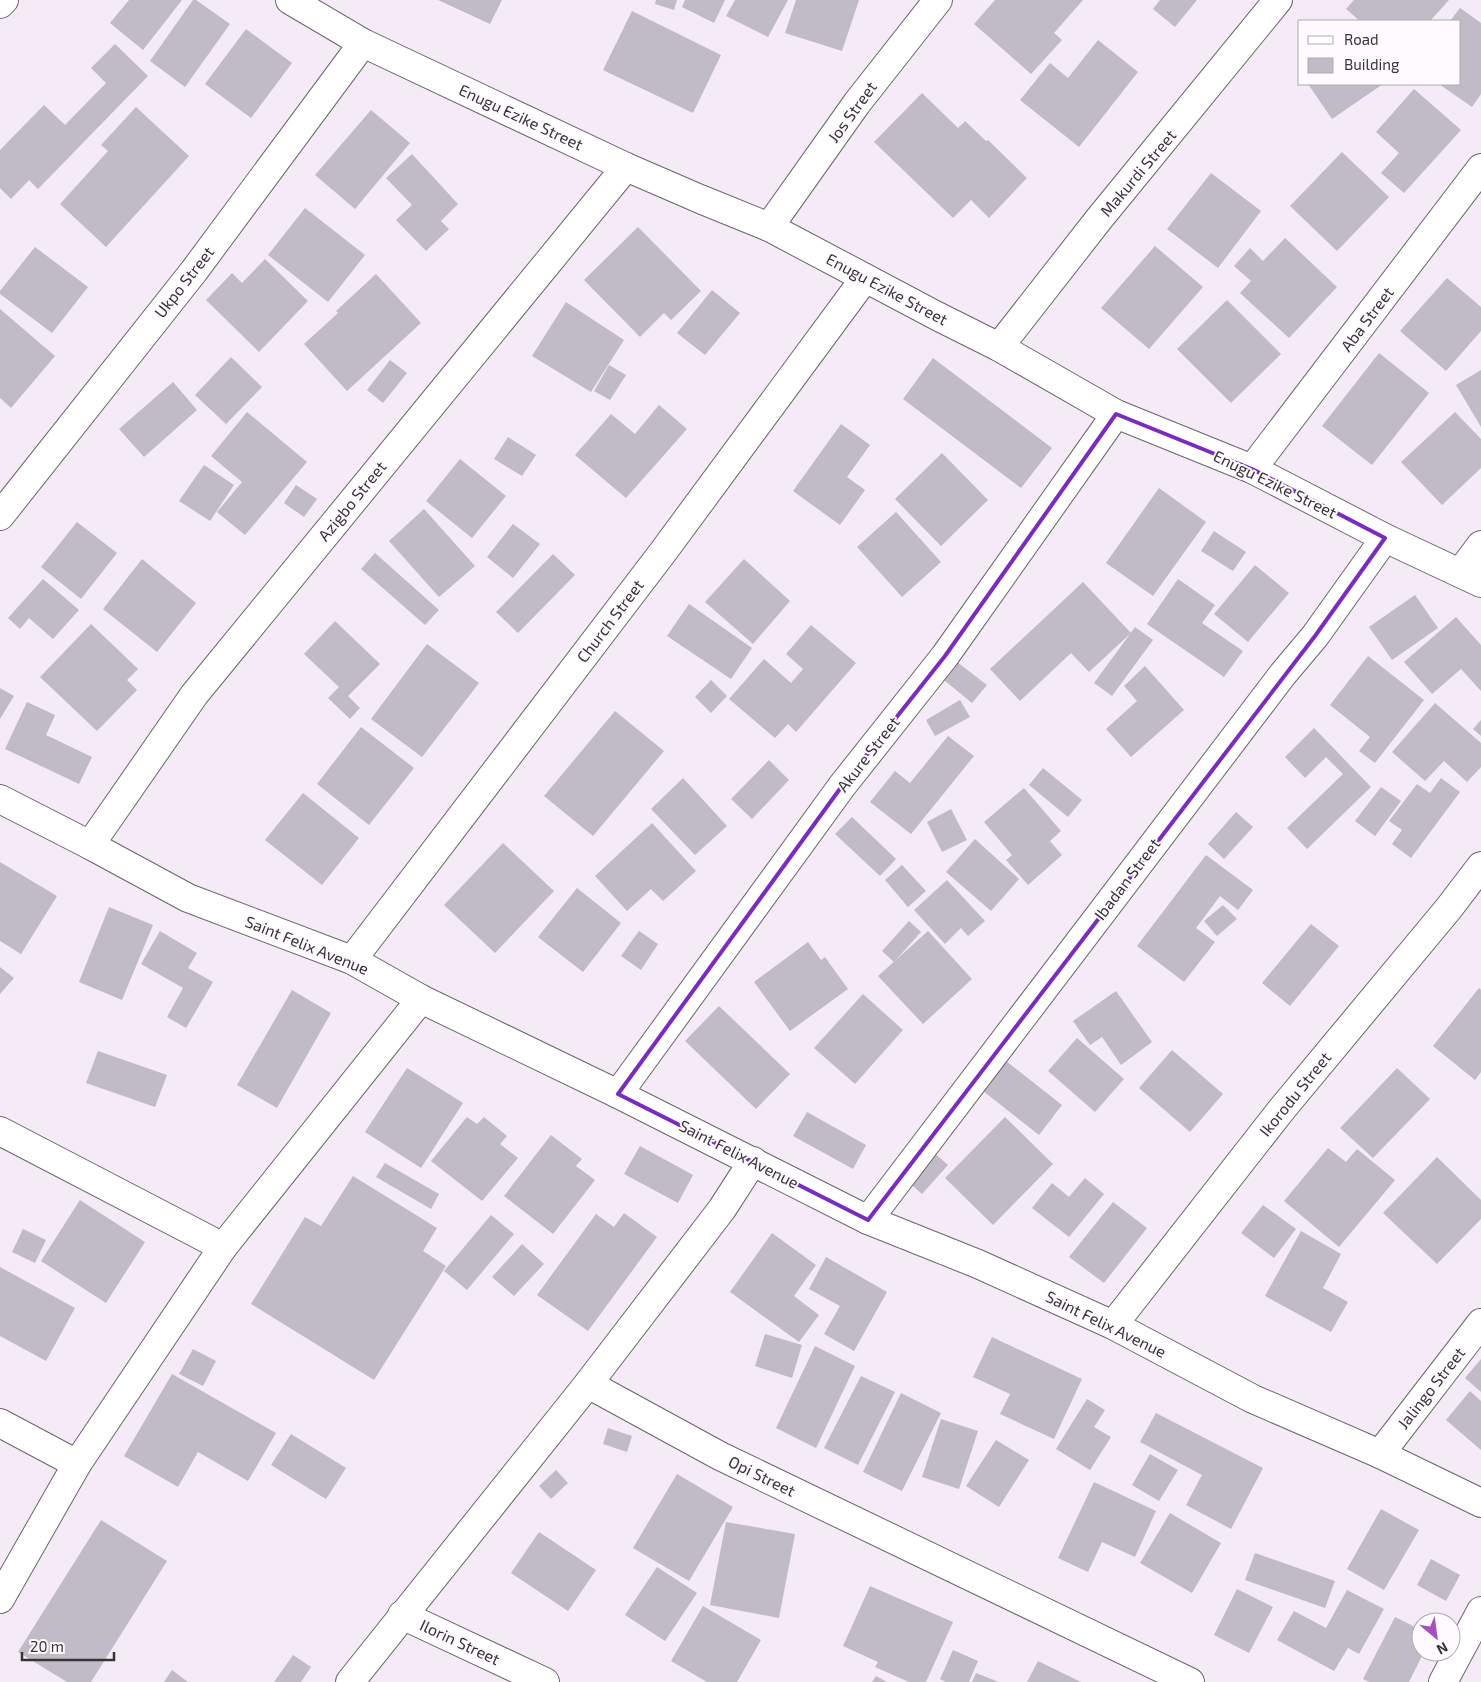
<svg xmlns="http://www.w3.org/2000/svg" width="1481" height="1682" font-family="'Exo 2',sans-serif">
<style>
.building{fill:#c0bbc7}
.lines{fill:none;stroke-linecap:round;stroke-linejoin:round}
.minor-casing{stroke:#6c646d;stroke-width:30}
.minor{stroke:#fff;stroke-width:28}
.marked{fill:none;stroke:#7b2cbf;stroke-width:4;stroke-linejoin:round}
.labels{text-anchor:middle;stroke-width:4;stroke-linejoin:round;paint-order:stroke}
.street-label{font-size:16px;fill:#373438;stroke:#fefaff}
</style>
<rect width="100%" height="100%" fill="#f4ebf6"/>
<!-- building -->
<g class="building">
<polygon points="129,0 182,0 143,50 110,23"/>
<polygon points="193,0 196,0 230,24 185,87 150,61"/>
<polygon points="438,0 502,0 490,24"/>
<polygon points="656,0 677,0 674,10 655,4"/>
<polygon points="685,0 725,0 714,23 682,7"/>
<polygon points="735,0 788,0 768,37 726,16"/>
<polygon points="796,0 859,0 842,51 785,33"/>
<polygon points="995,0 1083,0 1054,33 1062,40 1031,74 974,24"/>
<polygon points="1160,0 1197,0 1175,27 1153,9"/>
<polygon points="1354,0 1449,0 1430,21 1360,21 1346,9"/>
<polygon points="1460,8 1481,23 1481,94 1472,107 1439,84 1460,84 1460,21 1450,21"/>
<polygon points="632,11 721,55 693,113 603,70"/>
<polygon points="246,29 292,63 251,118 205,84"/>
<polygon points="1098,40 1138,72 1079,147 1020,100 1050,63 1068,78"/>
<polygon points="115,44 148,76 38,189 29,180 11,199 0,188 0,150 44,105 65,125 106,83 91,68"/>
<polygon points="1308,84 1383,84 1332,119"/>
<polygon points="1414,89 1461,130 1404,193 1381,173 1399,153 1376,132"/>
<polygon points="922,93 958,128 965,121 986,141 988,140 1027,178 989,218 971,200 953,218 874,142"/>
<polygon points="136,107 189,156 106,247 60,204 108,151 101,145"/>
<polygon points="371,110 410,143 355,209 315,175"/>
<polygon points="1342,152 1389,197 1337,251 1290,206"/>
<polygon points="412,154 458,204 441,221 449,229 426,251 396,220 412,205 386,178"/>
<polygon points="1211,173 1261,211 1218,268 1167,229"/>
<polygon points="305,208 365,255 328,302 268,255"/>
<polygon points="638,227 701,291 671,320 664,313 640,337 584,280"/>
<polygon points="1285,238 1337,287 1289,338 1240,293 1251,281 1234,266 1250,248 1263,261"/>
<polygon points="1155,246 1203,287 1149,349 1101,308"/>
<polygon points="35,247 88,287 52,333 0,294 0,291"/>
<polygon points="265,259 308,301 259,352 206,300 232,273 242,283"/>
<polygon points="376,274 421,323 347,391 304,344 338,313 336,311"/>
<polygon points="1447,278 1481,307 1481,331 1446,371 1400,331"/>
<polygon points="712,290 740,313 705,355 677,333"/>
<polygon points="1227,300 1281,354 1231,403 1177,349"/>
<polygon points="566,302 624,340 591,392 532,356"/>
<polygon points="0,309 55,356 11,408 0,398"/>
<polygon points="1379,353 1429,393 1372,465 1322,426"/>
<polygon points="231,357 262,387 226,424 195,395"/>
<polygon points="933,358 1052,448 1021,488 903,399"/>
<polygon points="390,360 407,373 383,403 367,390"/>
<polygon points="609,365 626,375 610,400 594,391"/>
<polygon points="1481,370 1481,427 1456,385"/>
<polygon points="173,382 197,410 144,457 119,429"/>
<polygon points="659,405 687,429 626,498 575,455 611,414 635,434"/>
<polygon points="247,412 307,462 245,535 217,512 242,482 211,456"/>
<polygon points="1455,412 1481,439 1481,468 1442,505 1401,462"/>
<polygon points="841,424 870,445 847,477 865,490 840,525 793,491"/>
<polygon points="508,437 536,455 522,476 494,459"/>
<polygon points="942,453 988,500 941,546 895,499"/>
<polygon points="460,459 506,496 472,538 426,501"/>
<polygon points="204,465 234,485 210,521 179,501"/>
<polygon points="296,485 317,499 304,517 284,503"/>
<polygon points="1159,488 1206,522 1153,596 1106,563"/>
<polygon points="424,509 475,566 439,597 389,541"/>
<polygon points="896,512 941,562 902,597 857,547"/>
<polygon points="77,522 117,553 81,599 41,567"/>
<polygon points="513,524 540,544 513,578 487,557"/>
<polygon points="1214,531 1246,552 1233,571 1201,551"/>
<polygon points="375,553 439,610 425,625 361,569"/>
<polygon points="553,554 575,575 518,633 496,612"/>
<polygon points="142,559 196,603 157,652 103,609"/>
<polygon points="744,559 790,601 753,644 705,602"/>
<polygon points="1255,565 1289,593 1248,642 1214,614"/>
<polygon points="43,579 79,610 53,639 29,618 20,629 8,618"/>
<polygon points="1178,579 1215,605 1202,623 1243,651 1224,677 1147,624"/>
<polygon points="1083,582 1131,633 1089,672 1071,653 1020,701 990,669"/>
<polygon points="1415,595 1438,628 1392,660 1369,627"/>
<polygon points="689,604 752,648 731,679 667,636"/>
<polygon points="1456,617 1481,645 1481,691 1461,669 1432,694 1404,662"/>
<polygon points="335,621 380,664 348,696 360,708 350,719 328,698 339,687 304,654"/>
<polygon points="91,624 138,669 127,680 137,690 97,731 40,677"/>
<polygon points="811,625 856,663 796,732 788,724 775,738 729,699 764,659 791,683 803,669 786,654"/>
<polygon points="1135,627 1153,640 1112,696 1094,683"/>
<polygon points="427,644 479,683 422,757 371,719"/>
<polygon points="1368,656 1424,700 1375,763 1359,751 1370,737 1330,705"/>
<polygon points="957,662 987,685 972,703 944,680"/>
<polygon points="1145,666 1184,710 1131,757 1106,729 1137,701 1124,686"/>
<polygon points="711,680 727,696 711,713 695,697"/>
<polygon points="0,688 14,696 0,719"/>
<polygon points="960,700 970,717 935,736 926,720"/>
<polygon points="27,702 55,715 46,735 92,757 79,784 5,749"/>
<polygon points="1435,703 1481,743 1481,767 1467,782 1444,761 1425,781 1392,752"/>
<polygon points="615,711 664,751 593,836 544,796"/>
<polygon points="1481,720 1481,736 1473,729"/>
<polygon points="361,727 414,768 369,825 317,784"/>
<polygon points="1314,728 1371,787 1307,849 1287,828 1343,774 1326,757 1305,778 1285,757"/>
<polygon points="948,736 974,756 911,834 870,802 895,771 910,783"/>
<polygon points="769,760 789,780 752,819 731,799"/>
<polygon points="1043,768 1082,800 1068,817 1029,785"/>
<polygon points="683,778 727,826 695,855 651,809"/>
<polygon points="1441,778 1460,792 1411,858 1392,844 1402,830 1389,821 1417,784 1430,793"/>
<polygon points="1381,787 1401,801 1375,836 1355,821"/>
<polygon points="1024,788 1061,831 1050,841 1062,855 1028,885 1006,860 1012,855 984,822"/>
<polygon points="303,793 359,838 322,885 265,840"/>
<polygon points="951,809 967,840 942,852 927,822"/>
<polygon points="1236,812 1253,827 1224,859 1208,844"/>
<polygon points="852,817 896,859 880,876 835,834"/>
<polygon points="652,823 696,871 663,901 651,889 627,911 595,876"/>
<polygon points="975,839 1019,879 991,911 946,872"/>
<polygon points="503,843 554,891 495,953 444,905"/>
<polygon points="1206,855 1253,890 1238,910 1220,896 1196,928 1215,942 1184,982 1137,946"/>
<polygon points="0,862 57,896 21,954 0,941"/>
<polygon points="902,865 926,891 908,907 885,880"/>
<polygon points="947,880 985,921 968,936 961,928 945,944 914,910"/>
<polygon points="577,888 621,923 583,972 538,937"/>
<polygon points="1223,905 1237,919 1217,936 1204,921"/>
<polygon points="109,907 153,925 122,1000 79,982"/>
<polygon points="909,921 921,932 894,962 882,951"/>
<polygon points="1311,924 1339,946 1290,1006 1262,983"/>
<polygon points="160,931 197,953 188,968 213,982 186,1028 167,1017 183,988 141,964"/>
<polygon points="639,931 658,944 641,970 621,956"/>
<polygon points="928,931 972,979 923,1024 878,976"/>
<polygon points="808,942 821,960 825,957 848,989 790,1031 754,982"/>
<polygon points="0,967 14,978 0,994"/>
<polygon points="1479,988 1481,990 1481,1072 1475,1080 1433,1046"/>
<polygon points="292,990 331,1013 277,1108 237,1085"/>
<polygon points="1116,991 1152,1042 1121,1065 1102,1037 1090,1045 1073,1021"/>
<polygon points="863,994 903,1030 855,1084 814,1048"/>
<polygon points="719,1006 790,1074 756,1109 685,1041"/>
<polygon points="1077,1038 1124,1079 1095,1112 1048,1071"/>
<polygon points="1172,1050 1223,1094 1190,1132 1139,1088"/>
<polygon points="98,1051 167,1075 155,1107 86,1083"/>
<polygon points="1001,1057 1062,1105 1039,1135 978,1087"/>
<polygon points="407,1068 463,1103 421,1168 365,1132"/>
<polygon points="1397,1068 1430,1099 1373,1158 1340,1128"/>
<polygon points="807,1112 866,1145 853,1169 793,1136"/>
<polygon points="467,1117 477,1124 484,1117 507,1136 500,1144 518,1158 482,1201 431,1161"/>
<polygon points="1005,1117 1053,1164 993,1225 945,1178"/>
<polygon points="551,1135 582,1159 576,1166 595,1180 553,1234 504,1196"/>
<polygon points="640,1146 693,1175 678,1203 624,1174"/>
<polygon points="1328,1148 1346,1162 1357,1149 1395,1180 1339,1247 1284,1201"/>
<polygon points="931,1150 948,1165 922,1194 905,1179"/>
<polygon points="1437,1157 1481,1200 1481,1219 1437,1264 1383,1213"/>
<polygon points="385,1163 439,1194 431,1209 376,1177"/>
<polygon points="353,1176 437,1228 423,1251 446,1266 374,1380 251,1304 305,1217 321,1226"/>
<polygon points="1085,1178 1104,1194 1069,1237 1032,1208 1052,1183 1069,1197"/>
<polygon points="80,1200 145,1242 106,1303 41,1261"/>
<polygon points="1113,1202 1147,1228 1104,1283 1069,1257"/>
<polygon points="1263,1205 1296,1229 1274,1258 1241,1233"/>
<polygon points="624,1213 657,1237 588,1331 537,1295 596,1214 614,1227"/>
<polygon points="491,1215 514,1234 467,1290 444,1271"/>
<polygon points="23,1229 46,1240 35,1263 12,1252"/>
<polygon points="1301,1231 1341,1254 1323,1288 1348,1302 1331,1332 1265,1296"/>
<polygon points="772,1233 816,1265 794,1296 819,1315 799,1342 730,1292"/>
<polygon points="522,1244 544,1264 514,1296 492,1277"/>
<polygon points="826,1257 887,1292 854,1351 824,1334 840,1306 809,1289"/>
<polygon points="0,1267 75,1308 46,1361 0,1336"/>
<polygon points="765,1334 802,1345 792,1378 755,1366"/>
<polygon points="992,1337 1082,1379 1054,1439 1000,1414 1010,1394 973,1377"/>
<polygon points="815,1346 855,1366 816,1448 776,1428"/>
<polygon points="193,1349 216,1361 203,1386 179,1374"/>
<polygon points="1481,1359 1481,1392 1465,1378"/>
<polygon points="172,1374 276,1433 248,1481 198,1452 178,1487 124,1456"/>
<polygon points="861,1376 895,1392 858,1465 824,1448"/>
<polygon points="1470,1391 1481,1401 1481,1450 1446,1420"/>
<polygon points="901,1393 941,1413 902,1491 863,1472"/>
<polygon points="1087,1399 1105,1410 1094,1427 1111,1437 1090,1470 1056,1449"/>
<polygon points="1156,1413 1263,1468 1231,1529 1186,1505 1202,1475 1140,1442"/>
<polygon points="941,1419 978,1431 959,1489 922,1477"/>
<polygon points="608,1428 632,1436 627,1452 603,1444"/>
<polygon points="291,1434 346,1468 326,1499 271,1465"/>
<polygon points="996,1440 1029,1460 999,1507 966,1486"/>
<polygon points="1150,1454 1178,1470 1159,1501 1132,1485"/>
<polygon points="556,1470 568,1483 551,1499 539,1486"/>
<polygon points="677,1474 733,1507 689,1581 633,1548"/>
<polygon points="1094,1482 1156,1511 1135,1557 1102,1542 1088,1572 1058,1558"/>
<polygon points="1381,1509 1419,1530 1384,1590 1347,1569"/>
<polygon points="1170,1513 1221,1543 1192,1593 1140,1563"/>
<polygon points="101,1520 167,1561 91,1682 67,1682 18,1652"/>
<polygon points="726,1522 795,1534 779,1618 710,1605"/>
<polygon points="539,1532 596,1570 568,1611 511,1573"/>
<polygon points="1255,1553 1335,1581 1325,1608 1245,1580"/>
<polygon points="1431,1559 1460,1575 1446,1601 1417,1585"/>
<polygon points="657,1567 697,1593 665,1641 625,1615"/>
<polygon points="870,1586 953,1622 926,1682 909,1682 875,1667 878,1662 843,1646"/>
<polygon points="1237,1589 1273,1607 1249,1653 1214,1635"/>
<polygon points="1347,1590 1384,1609 1359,1654 1348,1648 1334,1671 1277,1640 1294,1611 1326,1628"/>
<polygon points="703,1606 761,1640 737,1682 707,1682 671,1661"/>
<polygon points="1395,1617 1421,1630 1421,1652 1424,1652 1409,1682 1369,1682 1363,1679"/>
<polygon points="953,1650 978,1661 969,1682 946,1682 940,1679"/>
<polygon points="293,1655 311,1667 301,1682 274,1682"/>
<polygon points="1038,1661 1081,1682 1027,1682"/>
<polygon points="172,1670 188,1682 164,1682"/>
<polygon points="976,1673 999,1682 972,1682"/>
<polygon points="876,1676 887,1682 872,1682"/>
</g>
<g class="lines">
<!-- minor casing -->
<g class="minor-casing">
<g id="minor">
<polyline points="290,0 363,43 626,167 700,199 769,227 937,316 999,347 1116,414 1252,469 1385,538 1481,583"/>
<polyline points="0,4 4,0"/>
<polyline points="769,227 857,103 938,0"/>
<polyline points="999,347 1099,219 1278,0"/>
<polyline points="1252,469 1481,168"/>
<polyline points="0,516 194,271 363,43"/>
<polyline points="1460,573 1481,545"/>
<polyline points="0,799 90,845 188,898 352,960 421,999 618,1094 868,1220 978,1264 1113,1325 1253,1399 1380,1454 1481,1503"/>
<polyline points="90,845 194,695 626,167"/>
<polyline points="352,960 663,552 865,278"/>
<polyline points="618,1094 842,786 945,656 1116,414"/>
<polyline points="0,1131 223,1247"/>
<polyline points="753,1161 722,1209 588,1384 720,1456 1190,1682"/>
<polyline points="868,1220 1283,674 1315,636 1385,538"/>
<polyline points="1113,1325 1282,1109 1449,908 1481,866"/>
<polyline points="0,1423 77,1464"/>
<polyline points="1380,1454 1481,1323"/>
<polyline points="0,1599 77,1464 223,1247 421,999"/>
<polyline points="402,1615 545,1682"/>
<polyline points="350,1682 588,1384"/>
<polyline points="1443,1682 1481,1611"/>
</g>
</g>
<!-- minor -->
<use href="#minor" class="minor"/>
</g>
<!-- marked area -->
<path class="marked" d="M1116,414L1252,469L1385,538L1315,636L868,1220L618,1094L842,786L945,656Z"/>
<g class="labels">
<!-- street labels -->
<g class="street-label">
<text transform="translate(852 112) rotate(-54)" y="6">Jos Street</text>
<text transform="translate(521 117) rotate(25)" y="6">Enugu Ezike Street</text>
<text transform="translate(1138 173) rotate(-50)" y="6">Makurdi Street</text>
<text transform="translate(184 282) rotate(-52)" y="6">Ukpo Street</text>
<text transform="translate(887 289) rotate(28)" y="6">Enugu Ezike Street</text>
<text transform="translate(1367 319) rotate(-53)" y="6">Aba Street</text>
<text transform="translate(1275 484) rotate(26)" y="6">Enugu Ezike Street</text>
<text transform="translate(352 501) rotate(-51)" y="6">Azigbo Street</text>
<text transform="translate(610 621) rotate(-53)" y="6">Church Street</text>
<text transform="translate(868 754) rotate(-52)" y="6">Akure Street</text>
<text transform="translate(1127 879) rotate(-53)" y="6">Ibadan Street</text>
<text transform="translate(307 945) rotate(22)" y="6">Saint Felix Avenue</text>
<text transform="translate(1295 1094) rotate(-51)" y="6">Ikorodu Street</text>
<text transform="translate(739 1154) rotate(27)" y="6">Saint Felix Avenue</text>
<text transform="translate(1106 1324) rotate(26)" y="6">Saint Felix Avenue</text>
<text transform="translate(1431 1388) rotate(-52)" y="6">Jalingo Street</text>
<text transform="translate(762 1476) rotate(26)" y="6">Opi Street</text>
<text transform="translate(460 1642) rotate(25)" y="6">Ilorin Street</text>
</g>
</g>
<!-- legend -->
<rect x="1298" y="20" width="162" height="65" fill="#fefaff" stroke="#aeabaf"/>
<rect x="1308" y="36" width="25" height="8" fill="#ffffff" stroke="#aeabaf"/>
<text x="1344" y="45" font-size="15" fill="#373438">Road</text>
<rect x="1308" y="58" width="25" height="15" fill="#c0bbc7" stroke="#aeabaf"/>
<text x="1344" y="70" font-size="15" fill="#373438">Building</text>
<!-- north arrow -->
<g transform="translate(1436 1637) rotate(151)"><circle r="24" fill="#fefaff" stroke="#aeabaf"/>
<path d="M0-4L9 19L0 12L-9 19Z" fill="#a74fbc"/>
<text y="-8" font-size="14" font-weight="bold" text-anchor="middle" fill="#373438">N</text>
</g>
<!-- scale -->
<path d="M22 1652v8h92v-8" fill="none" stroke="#373438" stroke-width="2.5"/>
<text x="30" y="1652" font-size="15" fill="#373438" stroke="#fefaff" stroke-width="4" paint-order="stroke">20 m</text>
</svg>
